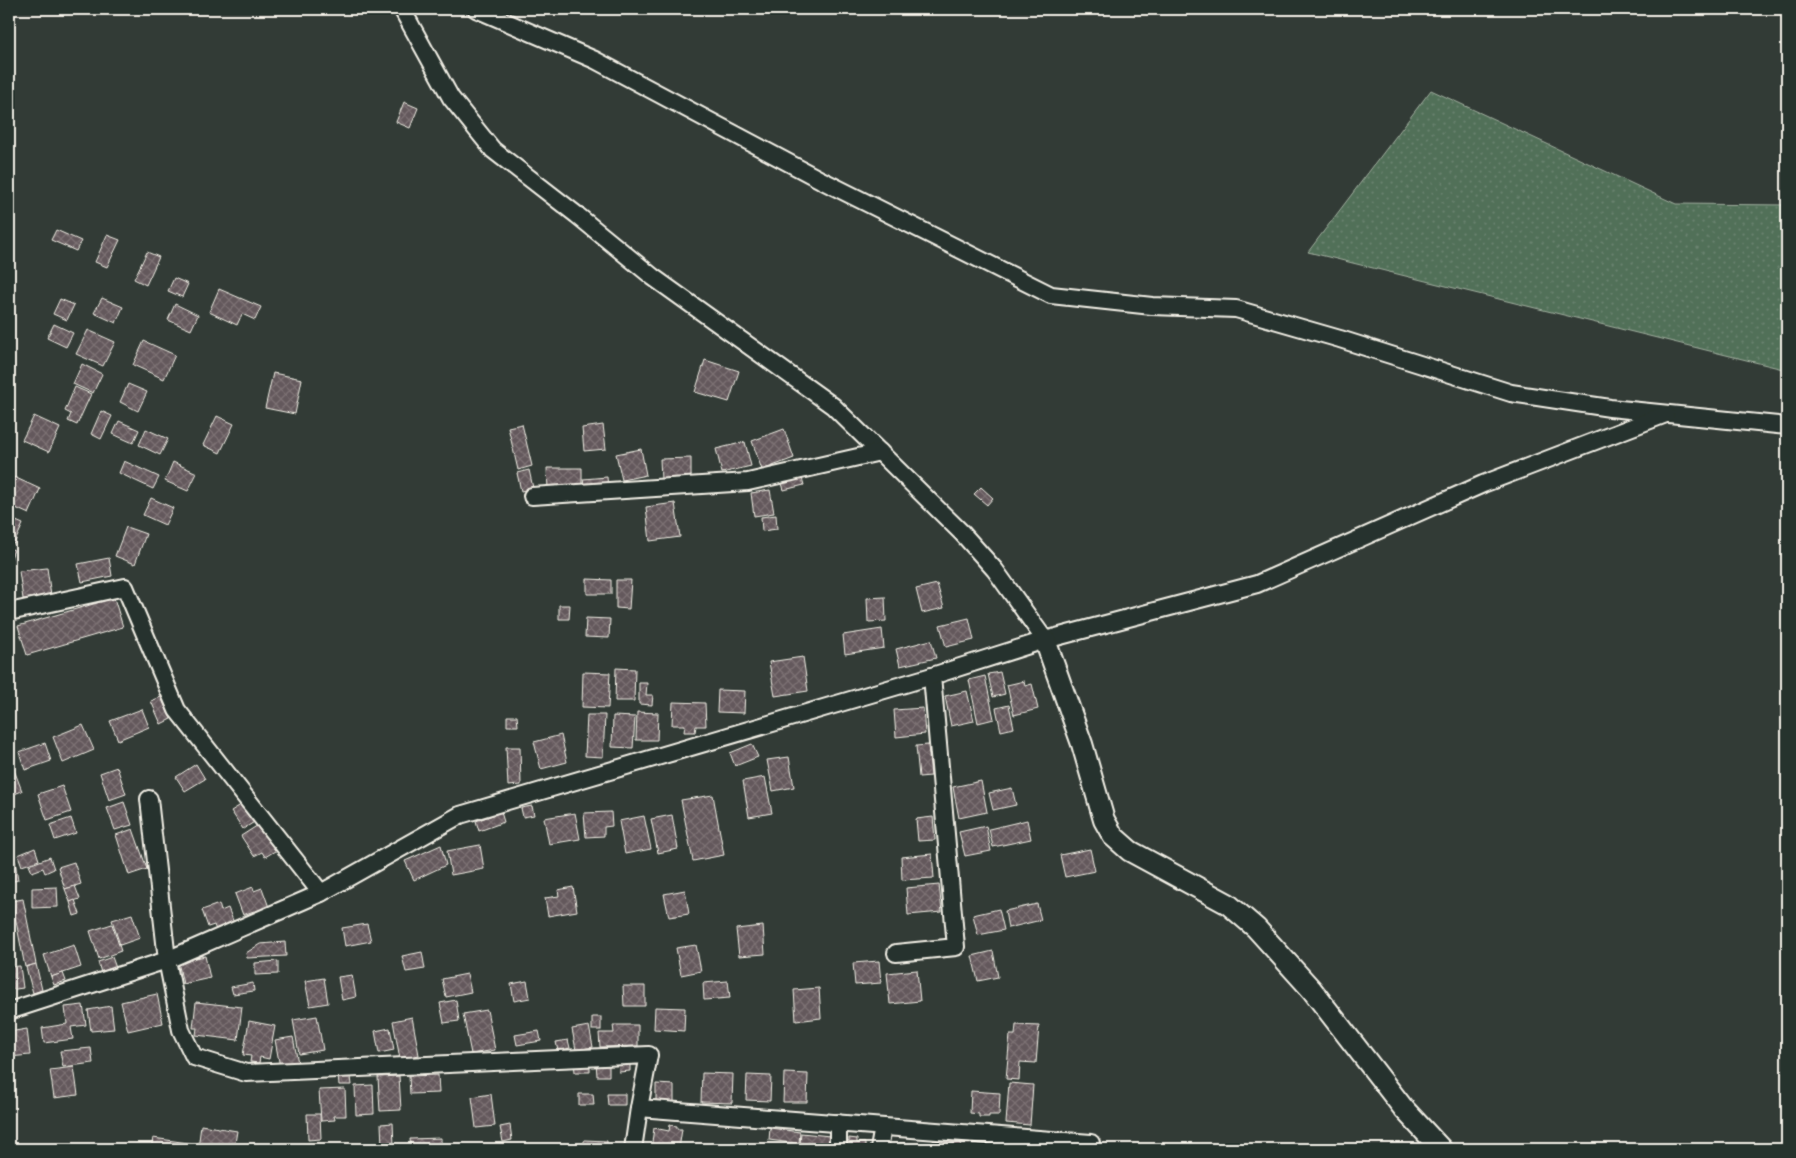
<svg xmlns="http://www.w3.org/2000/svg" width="1796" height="1158" font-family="Itim,sans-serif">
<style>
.grass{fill:url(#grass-dots);stroke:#a2b0a0}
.building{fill:url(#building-cross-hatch);stroke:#f4f1e8}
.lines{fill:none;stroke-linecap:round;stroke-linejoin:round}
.minor-casing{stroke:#f4f1e8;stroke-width:20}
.tertiary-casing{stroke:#f4f1e8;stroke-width:24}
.minor{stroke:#26332d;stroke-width:16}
.tertiary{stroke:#26332d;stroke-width:20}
</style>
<defs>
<pattern id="grass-dots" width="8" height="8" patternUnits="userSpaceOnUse" patternTransform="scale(1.25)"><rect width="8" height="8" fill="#516f58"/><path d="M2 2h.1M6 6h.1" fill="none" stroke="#6b8470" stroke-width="1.8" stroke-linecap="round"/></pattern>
<pattern id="building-cross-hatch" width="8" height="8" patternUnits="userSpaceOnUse" patternTransform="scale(1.25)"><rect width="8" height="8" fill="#64595c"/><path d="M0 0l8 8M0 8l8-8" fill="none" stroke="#7b7173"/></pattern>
</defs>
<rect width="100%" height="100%" fill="#323b36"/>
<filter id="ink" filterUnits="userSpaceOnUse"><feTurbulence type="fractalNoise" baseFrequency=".02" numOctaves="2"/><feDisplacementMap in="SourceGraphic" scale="10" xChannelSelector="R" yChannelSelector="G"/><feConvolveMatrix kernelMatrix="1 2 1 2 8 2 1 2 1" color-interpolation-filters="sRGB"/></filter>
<g filter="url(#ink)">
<!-- grass -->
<polygon class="grass" points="1431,90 1676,204 1787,205 1787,370 1308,252"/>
<!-- building -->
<g class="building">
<polygon points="404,102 418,108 410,128 396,122"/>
<polygon points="56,230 81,241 76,251 51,240"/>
<polygon points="107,235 120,240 107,267 95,262"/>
<polygon points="147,252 159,257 146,285 134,279"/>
<polygon points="174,278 188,284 182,297 168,291"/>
<polygon points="219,289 261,307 255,320 242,314 237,325 209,312"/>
<polygon points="102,298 123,307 116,323 94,313"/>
<polygon points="60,299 74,305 67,320 53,314"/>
<polygon points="175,304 198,315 191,330 168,320"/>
<polygon points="54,324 73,333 66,347 47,338"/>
<polygon points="88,330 115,342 103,366 76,354"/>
<polygon points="144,341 175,355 164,379 133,365"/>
<polygon points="705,360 739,371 729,402 695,392"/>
<polygon points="82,364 102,374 93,393 73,384"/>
<polygon points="273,373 302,379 295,414 265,408"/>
<polygon points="128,384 147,392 138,411 120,402"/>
<polygon points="75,387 91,394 77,425 68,421 71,414 65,411"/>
<polygon points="101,411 112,416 101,439 91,434"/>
<polygon points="34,416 60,428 49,452 22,440"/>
<polygon points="217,416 234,424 220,453 203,445"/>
<polygon points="119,421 139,430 133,443 113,434"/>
<polygon points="522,424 532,466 518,470 508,427"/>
<polygon points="603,425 606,449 584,451 582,428"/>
<polygon points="146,429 168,439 160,455 139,445"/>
<polygon points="784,429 794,458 762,470 752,441"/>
<polygon points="745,442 751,466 722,473 716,449"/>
<polygon points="641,449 646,475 622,480 616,454"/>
<polygon points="691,458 691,479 661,480 660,459"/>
<polygon points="124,461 159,477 153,489 119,473"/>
<polygon points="173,462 197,473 188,491 165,481"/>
<polygon points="547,468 582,468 582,489 548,489"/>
<polygon points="529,470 533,488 521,491 517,473"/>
<polygon points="800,471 804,485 784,490 780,477"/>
<polygon points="14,477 40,489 29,514 9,505 9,490"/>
<polygon points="607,477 608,488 585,491 583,479"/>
<polygon points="981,487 993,498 987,505 974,494"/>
<polygon points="770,490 774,513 754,516 751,493"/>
<polygon points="151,498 173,508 165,525 143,515"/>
<polygon points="675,503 680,537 650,541 646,507"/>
<polygon points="776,515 777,529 762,531 761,517"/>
<polygon points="9,518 23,524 14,544 9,542"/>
<polygon points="126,527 146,534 135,564 115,556"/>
<polygon points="9,548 14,550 9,563"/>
<polygon points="109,558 112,576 82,582 78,564"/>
<polygon points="47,568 51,596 23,599 19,571"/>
<polygon points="587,579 611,580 611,594 587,594"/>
<polygon points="616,580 631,580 629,609 616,608"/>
<polygon points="937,584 944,608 922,613 916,589"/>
<polygon points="885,597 886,621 868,622 867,598"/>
<polygon points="114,598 123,627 27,655 18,626"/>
<polygon points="559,605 570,605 569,619 559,619"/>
<polygon points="586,618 610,619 609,638 585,637"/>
<polygon points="969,618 974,640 946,647 940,625"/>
<polygon points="882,629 884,648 845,654 843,635"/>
<polygon points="931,640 936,658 900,666 896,649"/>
<polygon points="803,657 808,691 775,696 769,662"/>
<polygon points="616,668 635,669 634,701 615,701"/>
<polygon points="583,672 610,673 608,708 582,707"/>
<polygon points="1000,672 1005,694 993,697 988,674"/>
<polygon points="985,676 994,719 978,723 969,680"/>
<polygon points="1024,681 1025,686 1032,684 1038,709 1014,715 1007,685"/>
<polygon points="639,683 647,683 646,695 653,695 652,705 639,704"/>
<polygon points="718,690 745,691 744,713 717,712"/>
<polygon points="967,691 974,721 951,726 945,696"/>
<polygon points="161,697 171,719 161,724 151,701"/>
<polygon points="673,702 705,703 706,726 696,726 695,732 684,732 685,725 672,725"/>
<polygon points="1009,705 1014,728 1001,731 996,708"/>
<polygon points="923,708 925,734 896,737 894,710"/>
<polygon points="142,709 149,727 118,740 110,721"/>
<polygon points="637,712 658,713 657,740 636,740"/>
<polygon points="587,715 605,715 603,757 585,756"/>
<polygon points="507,716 517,716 518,726 507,726"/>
<polygon points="613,716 635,717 633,748 612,747"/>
<polygon points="83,725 94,750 63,763 53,737"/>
<polygon points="561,735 567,762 541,769 534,742"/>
<polygon points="45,743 51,761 25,770 19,752"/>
<polygon points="752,744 758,757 735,766 730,753"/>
<polygon points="928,745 931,776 919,777 916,746"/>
<polygon points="506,747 520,747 521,785 508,786"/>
<polygon points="789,757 794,787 773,791 767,760"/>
<polygon points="11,762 22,791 9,796 9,763"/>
<polygon points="196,764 205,779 185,791 176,777"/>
<polygon points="117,767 126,794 109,800 100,773"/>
<polygon points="765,777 772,813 749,817 743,781"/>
<polygon points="981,781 987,812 959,818 953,787"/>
<polygon points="62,786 71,812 47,820 38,794"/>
<polygon points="1012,788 1016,805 993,810 989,793"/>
<polygon points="713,795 724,855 693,861 681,800"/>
<polygon points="124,802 132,825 115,830 107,808"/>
<polygon points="244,803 256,821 243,829 231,811"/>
<polygon points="532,806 534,815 523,817 521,808"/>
<polygon points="501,812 504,822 479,831 476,821"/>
<polygon points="611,812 612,826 604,827 604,836 586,837 584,813"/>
<polygon points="575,813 580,839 549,844 544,818"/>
<polygon points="672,815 678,849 658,853 651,819"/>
<polygon points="644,816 651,849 625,854 619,821"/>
<polygon points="933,817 935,840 918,841 916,819"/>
<polygon points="71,818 76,833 55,840 50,825"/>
<polygon points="1027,820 1031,839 993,847 989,829"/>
<polygon points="263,822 280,848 265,857 262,852 254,856 241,836"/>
<polygon points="986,826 991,851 965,856 959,832"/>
<polygon points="133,829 147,869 129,875 116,835"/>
<polygon points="441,845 446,865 414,880 405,861"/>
<polygon points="480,845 484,869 451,875 447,851"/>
<polygon points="35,848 39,860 22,866 18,855"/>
<polygon points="1090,849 1095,871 1065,877 1060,855"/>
<polygon points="932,854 934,878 902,880 901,857"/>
<polygon points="50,857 54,869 45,873 43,868 32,872 29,865"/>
<polygon points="15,861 18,880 9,882 9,862"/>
<polygon points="74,862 81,884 65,889 58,867"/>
<polygon points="939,885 942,912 908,915 906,888"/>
<polygon points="75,886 80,899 70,902 65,889"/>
<polygon points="57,887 58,907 32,908 32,888"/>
<polygon points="253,887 254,891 262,888 270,910 256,915 254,911 243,915 235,894"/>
<polygon points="573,887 577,911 548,916 545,898 559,896 558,890"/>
<polygon points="685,890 689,914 669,917 664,894"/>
<polygon points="23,899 36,964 25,967 12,901"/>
<polygon points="75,900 80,914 74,916 70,902"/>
<polygon points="219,904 221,911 228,908 236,928 218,935 214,925 208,927 202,910"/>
<polygon points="1037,904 1041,920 1008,928 1005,911"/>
<polygon points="999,909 1004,930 978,935 973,915"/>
<polygon points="132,914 140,938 120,945 112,920"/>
<polygon points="112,924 121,951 99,959 90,931"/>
<polygon points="367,924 371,941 345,946 342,928"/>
<polygon points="763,926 765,954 739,956 736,929"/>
<polygon points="285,942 286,956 247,958 246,953 260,944"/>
<polygon points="74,945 81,967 51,977 44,955"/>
<polygon points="696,945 701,971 681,975 676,948"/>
<polygon points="993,951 998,977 978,981 972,956"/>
<polygon points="422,952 425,969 406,972 402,956"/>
<polygon points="205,956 210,978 183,984 178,962"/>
<polygon points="112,957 116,968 101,973 98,962"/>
<polygon points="278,961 278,974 255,975 255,963"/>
<polygon points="879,961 881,983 855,985 853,963"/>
<polygon points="36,964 42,990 33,993 26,967"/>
<polygon points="20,966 23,988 9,990 9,967"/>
<polygon points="917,970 920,1001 890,1004 887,973"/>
<polygon points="63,973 66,981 54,985 51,977"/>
<polygon points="467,974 471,992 446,997 442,979"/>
<polygon points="352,975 356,997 342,1000 338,977"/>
<polygon points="324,978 328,1003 310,1006 305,981"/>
<polygon points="527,981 530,998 514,1001 511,984"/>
<polygon points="728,981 730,998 704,1000 703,983"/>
<polygon points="253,983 254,991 233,994 231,987"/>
<polygon points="623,986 645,986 645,1006 624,1006"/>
<polygon points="819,988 821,1018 796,1021 794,990"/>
<polygon points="157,994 163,1023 128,1031 121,1002"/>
<polygon points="456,1000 459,1021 444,1023 440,1003"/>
<polygon points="196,1002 242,1007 238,1040 196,1035 197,1028 193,1028"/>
<polygon points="83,1005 86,1025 71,1027 73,1039 44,1043 42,1028 67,1024 65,1007"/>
<polygon points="111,1006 114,1029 91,1031 88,1010"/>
<polygon points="655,1007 685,1008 684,1031 654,1029"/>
<polygon points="487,1010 495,1050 471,1054 463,1014"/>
<polygon points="317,1016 323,1050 299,1054 293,1020"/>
<polygon points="412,1017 419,1055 400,1059 393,1021"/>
<rect x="592" y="1017" width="9" height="13"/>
<polygon points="249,1021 275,1026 269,1059 260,1057 259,1063 250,1062 251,1056 243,1055"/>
<polygon points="613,1025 638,1025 638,1046 600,1047 599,1033 614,1033"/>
<polygon points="1016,1025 1039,1026 1036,1063 1020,1062 1019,1080 1006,1079 1010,1035 1015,1035"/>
<polygon points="589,1026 593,1047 576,1050 572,1029"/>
<polygon points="390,1028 394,1050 379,1053 375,1031"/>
<polygon points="27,1029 30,1055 9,1057 9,1032"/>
<polygon points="539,1031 541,1041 517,1045 515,1035"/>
<polygon points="293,1037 298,1063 280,1067 275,1040"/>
<polygon points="568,1040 570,1048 558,1051 556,1042"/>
<polygon points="91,1048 93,1063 63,1067 60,1051"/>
<polygon points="609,1061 609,1076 597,1076 596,1062"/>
<polygon points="574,1062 590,1062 590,1072 575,1072"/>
<polygon points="618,1062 630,1062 630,1071 619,1072"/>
<polygon points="74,1067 78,1095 54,1098 50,1070"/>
<polygon points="702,1073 733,1074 732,1103 701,1102"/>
<polygon points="784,1073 808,1074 807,1102 783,1102"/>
<polygon points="438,1075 439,1093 410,1094 409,1076"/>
<polygon points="747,1075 771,1076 770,1101 746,1100"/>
<polygon points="399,1076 401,1110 380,1111 378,1077"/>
<polygon points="338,1077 351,1077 352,1085 339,1085"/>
<polygon points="1009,1083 1033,1085 1030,1125 1006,1123"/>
<polygon points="656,1084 674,1085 674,1102 656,1101"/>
<polygon points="373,1085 374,1114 356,1115 355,1086"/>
<polygon points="345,1089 346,1116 334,1116 335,1120 321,1121 319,1090"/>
<polygon points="971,1091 1000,1093 999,1115 989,1115 989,1117 979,1117 979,1114 970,1113"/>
<polygon points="491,1094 495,1126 476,1128 472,1097"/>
<polygon points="579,1094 593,1094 594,1105 579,1105"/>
<polygon points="607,1094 625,1094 625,1105 608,1105"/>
<polygon points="307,1114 320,1114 321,1139 308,1140"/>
<polygon points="393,1123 394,1146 382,1146 381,1124"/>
<polygon points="201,1125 237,1131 234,1149 198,1149"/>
<polygon points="510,1125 512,1140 503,1142 500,1127"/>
<polygon points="670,1125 677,1126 677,1129 682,1129 679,1149 651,1149 654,1128 669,1131"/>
<polygon points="770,1128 800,1132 799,1144 769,1140"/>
<polygon points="801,1133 830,1136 829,1146 800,1144"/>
<polygon points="153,1138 195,1144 195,1149 151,1149"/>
<polygon points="441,1138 441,1149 411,1149 410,1139"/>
<polygon points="849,1138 857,1139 857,1143 865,1143 865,1149 837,1149 843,1141 849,1142"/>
<polygon points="584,1140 607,1141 607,1149 584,1149"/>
<polygon points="933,1141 961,1142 961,1149 933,1149"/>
<polygon points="899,1143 929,1144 929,1149 899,1149"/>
<polygon points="1007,1147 1038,1149 1007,1149"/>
</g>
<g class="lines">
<!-- minor casing -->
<g class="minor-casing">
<g id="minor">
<polyline points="402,9 451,98 493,150 577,215 653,277 833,406 962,533 995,570 1045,640"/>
<polyline points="476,9 595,60 821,180 1051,295 1152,306 1236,309 1340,339 1511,393 1610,408 1787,426"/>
<polyline points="532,496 748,482 880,452"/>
<polyline points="9,612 125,587 177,710 321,893"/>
<polyline points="149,799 167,960 181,1030 194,1057 246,1073 649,1055 639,1108 1091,1143"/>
<polyline points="896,953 956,947 932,676"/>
<polyline points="9,1011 167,960 321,893 460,815 932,676 1045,640 1257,584 1483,484 1666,414"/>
<polyline points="633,1149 639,1108"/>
<polyline points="838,1149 838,1123"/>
<polyline points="879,1149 883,1127"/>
</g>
</g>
<!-- tertiary casing -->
<g class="tertiary-casing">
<polyline id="tertiary" points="1045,640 1082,744 1104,820 1113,836 1130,851 1228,904 1256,928 1312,990 1404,1109 1441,1149"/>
</g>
<!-- minor -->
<use href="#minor" class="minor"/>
<!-- tertiary -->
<use href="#tertiary" class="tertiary"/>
</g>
</g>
<!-- margin -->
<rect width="1796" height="1158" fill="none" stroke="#26332d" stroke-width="30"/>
<rect x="15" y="15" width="1766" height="1128" fill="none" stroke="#f4f1e8" stroke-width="2" filter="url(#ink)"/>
</svg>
